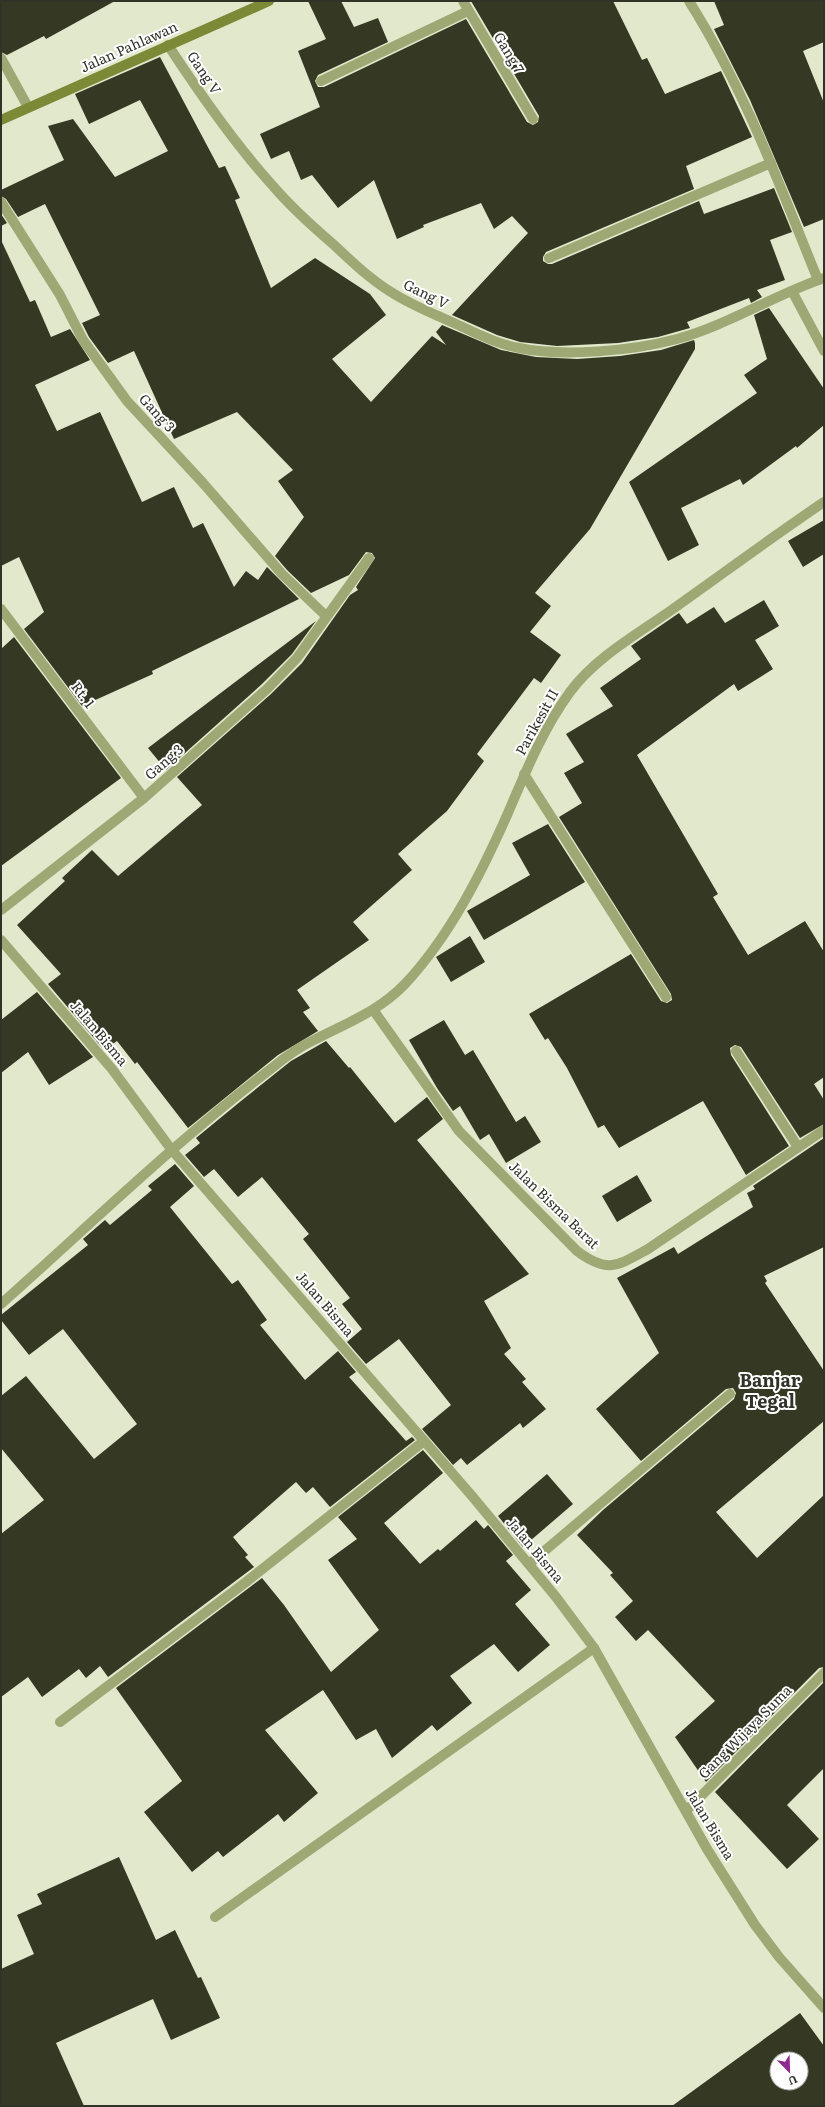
<svg xmlns="http://www.w3.org/2000/svg" width="825" height="2107" font-family="Literata,serif">
<style>
.building{fill:#353923;fill-rule:evenodd}
.lines{fill:none;stroke-linecap:round;stroke-linejoin:round}
.lane{stroke:#9da874;stroke-width:10}
.street{stroke:#9da874;stroke-width:10}
.secondary{stroke:#7c8937;stroke-width:10}
.labels{text-anchor:middle;stroke-width:4;stroke-linejoin:round;paint-order:stroke}
.street-label{font-size:14px;fill:#313329;stroke:#fff}
.district-label{font-size:18px;font-weight:bold;fill:#313329;stroke:#fff}
</style>
<rect width="100%" height="100%" fill="#e1e8cc"/>
<!-- building -->
<g class="building">
<polygon points="1,1 115,1 46,39 44,36 7,55 1,52"/>
<polygon points="308,1 341,1 354,27 378,18 388,42 318,75 315,81 318,87 324,87 466,19 527,122 533,125 538,122 539,116 471,1 613,1 642,60 647,58 665,94 721,71 752,137 686,166 694,189 546,252 543,257 543,261 548,264 552,264 699,201 704,214 774,188 792,232 770,240 785,280 757,290 762,297 751,303 749,298 687,322 690,328 658,337 618,343 557,346 520,342 497,335 452,315 528,233 512,216 494,229 481,203 423,225 424,227 397,239 374,180 338,208 312,175 301,180 289,151 271,159 260,134 320,107 298,51 326,39"/>
<polygon points="714,1 824,1 824,42 803,51 824,103 824,219 804,227 750,100 714,29 724,25"/>
<polygon points="160,57 219,168 225,166 240,198 235,200 271,288 315,258 370,294 386,315 332,359 371,402 432,336 446,345 436,332 442,325 501,350 536,357 577,359 620,356 661,350 694,340 695,343 695,349 590,529 535,593 551,606 530,632 561,655 541,683 534,678 477,754 484,761 447,811 398,854 412,870 353,922 369,940 297,990 310,1008 303,1012 318,1031 278,1055 188,1128 137,1062 135,1064 117,1041 104,1050 48,984 61,974 17,925 65,881 62,878 92,850 118,876 202,805 177,777 271,694 302,663 350,595 358,590 356,587 375,558 372,553 366,552 349,575 311,593 287,570 275,556 304,517 278,481 293,470 237,412 174,439 134,351 108,363 89,337 82,323 100,315 45,204 18,217 6,199 1,196 1,190 64,160 48,126 73,119 115,177 168,151 140,100 89,124 75,94"/>
<polygon points="1,214 7,223 1,226"/>
<polygon points="1,240 30,302 35,300 51,337 70,329 90,360 35,385 57,431 100,412 142,502 174,487 193,528 203,523 234,587 246,571 258,580 267,567 299,599 152,671 153,674 82,706 24,629 44,612 19,557 1,566"/>
<polygon points="769,308 824,389 824,425 797,448 796,446 743,485 740,479 681,508 699,545 668,561 629,482 757,393 744,375 767,359 754,315"/>
<polygon points="824,520 824,554 803,567 788,541"/>
<polygon points="764,600 779,626 755,640 773,669 738,691 734,684 637,755 718,894 713,897 748,955 805,921 824,952 824,1077 814,1084 824,1100 824,1124 800,1138 741,1047 735,1045 730,1048 731,1055 789,1146 746,1175 703,1101 619,1148 604,1125 598,1128 567,1068 548,1038 545,1040 529,1014 631,954 661,1001 667,1003 672,1000 671,994 559,817 582,803 564,773 584,762 566,734 613,706 600,688 641,659 631,646 679,613 687,624 714,607 725,623"/>
<polygon points="316,621 292,654 262,684 166,770 148,748"/>
<polygon points="14,637 121,778 1,866 1,649"/>
<polygon points="548,824 585,882 484,940 467,911 530,875 512,843"/>
<polygon points="470,936 485,962 451,982 436,957"/>
<polygon points="37,992 93,1057 49,1085 28,1052 1,1073 1,1020"/>
<polygon points="444,1020 465,1055 473,1050 516,1122 525,1116 541,1142 506,1163 489,1134 480,1140 460,1106 453,1111 437,1088 409,1040"/>
<polygon points="326,1041 349,1068 350,1067 395,1123 427,1097 443,1119 417,1140 529,1274 484,1301 511,1348 504,1354 526,1379 522,1382 546,1409 523,1428 520,1423 467,1465 461,1458 453,1465 422,1429 451,1405 399,1339 366,1364 347,1342 362,1329 342,1304 350,1298 303,1239 309,1234 262,1177 238,1197 214,1169 204,1177 185,1155 200,1143 196,1138 241,1101 291,1061"/>
<polygon points="824,1138 824,1247 764,1276 767,1281 765,1283 824,1371 824,1421 716,1512 757,1558 824,1495 824,1667 819,1668 706,1782 675,1737 715,1701 648,1630 636,1641 615,1617 633,1601 610,1575 613,1573 577,1535 603,1510 734,1399 736,1393 733,1388 726,1389 641,1461 596,1409 659,1353 617,1278 674,1247 678,1254 753,1207 747,1193 755,1189 753,1186"/>
<polygon points="175,1164 194,1186 170,1207 232,1284 238,1280 267,1320 260,1325 305,1380 338,1351 356,1372 349,1377 406,1441 412,1437 415,1440 330,1507 313,1487 306,1493 296,1482 233,1537 248,1555 245,1557 254,1567 108,1677 100,1666 86,1678 79,1669 42,1697 28,1677 1,1697 1,1534 44,1500 1,1448 1,1396 26,1376 94,1459 137,1424 63,1329 29,1355 1,1320 1,1315 88,1245 83,1239 105,1220 110,1225 152,1190 148,1186"/>
<polygon points="637,1175 652,1201 617,1222 602,1196"/>
<polygon points="423,1450 443,1473 384,1523 420,1564 438,1549 440,1551 476,1520 484,1529 488,1525 513,1555 506,1561 531,1590 515,1604 550,1645 518,1672 494,1644 450,1676 472,1703 437,1731 432,1725 392,1758 376,1729 356,1740 323,1690 265,1730 318,1793 284,1822 278,1814 223,1857 218,1851 192,1872 144,1812 182,1781 116,1688 262,1578 284,1605 331,1672 379,1630 328,1560 357,1539 338,1517"/>
<polygon points="547,1474 573,1504 523,1547 498,1516"/>
<polygon points="824,1682 824,1768 787,1805 819,1839 787,1869 715,1792"/>
<polygon points="119,1857 156,1940 175,1930 198,1978 201,1977 220,2018 171,2040 153,1999 56,2043 84,2106 1,2106 1,1969 34,1954 17,1915 42,1904 37,1894"/>
<path d="M800,2013L824,2046V2106H672ZM777,2059H801V2083H777Z"/>
</g>
<g class="lines">
<!-- lane -->
<polyline class="lane" points="686,1811 824,1673"/>
<!-- street -->
<g class="street">
<polyline points="463,1 533,119"/>
<path d="M689,1C745,90 779,184 818,280"/>
<path d="M168,45C200,94 234,143 273,186C291,207 312,226 333,244C351,261 370,279 391,292C411,305 434,314 456,324C476,333 497,344 519,348C564,357 632,351 677,339C728,325 774,295 824,278"/>
<polyline points="1,58 28,107"/>
<polyline points="321,81 468,11"/>
<polyline points="1,202 60,295 83,340 127,401 203,483 282,574 326,616"/>
<polyline points="549,258 771,163"/>
<polyline points="792,291 824,351"/>
<polyline points="1,609 144,798"/>
<polyline points="524,774 666,997"/>
<polyline points="1,910 144,798 267,689 297,658 369,558"/>
<polyline points="1,940 112,1069 171,1149 472,1496 556,1597 594,1648 707,1849 755,1925 779,1957 824,2008"/>
<path d="M374,1011L459,1131L577,1251C608,1274 617,1266 648,1249L824,1130"/>
<polyline points="736,1051 798,1147"/>
<path d="M1,1304C91,1224 176,1141 272,1068C285,1057 301,1046 316,1039C349,1022 379,1011 405,984C450,936 482,872 508,813C526,771 543,729 570,692C595,658 636,635 670,611C721,575 772,537 824,502"/>
<polyline points="529,1564 730,1394"/>
<polyline points="60,1722 246,1582 424,1441"/>
<polyline points="215,1917 594,1648"/>
</g>
<!-- secondary -->
<polyline class="secondary" points="1,120 269,1"/>
</g>
<g class="labels">
<!-- street labels -->
<g class="street-label">
<text transform="translate(129 47) rotate(-24)" y="5">Jalan Pahlawan</text>
<text transform="translate(509 53) rotate(59)" y="5">Gang 7</text>
<text transform="translate(204 73) rotate(56)" y="5">Gang V</text>
<text transform="translate(426 294) rotate(26)" y="5">Gang V</text>
<text transform="translate(157 413) rotate(48)" y="5">Gang 3</text>
<text transform="translate(83 695) rotate(53)" y="5">Rt. 1</text>
<text transform="translate(537 722) rotate(-61)" y="5">Parikesit II</text>
<text transform="translate(164 762) rotate(-41)" y="5">Gang 3</text>
<text transform="translate(99 1033) rotate(50)" y="5">Jalan Bisma</text>
<text transform="translate(554 1205) rotate(44)" y="5">Jalan Bisma Barat</text>
<text transform="translate(325 1304) rotate(49)" y="5">Jalan Bisma</text>
<text transform="translate(535 1550) rotate(50)" y="5">Jalan Bisma</text>
<text transform="translate(745 1732) rotate(-45)" y="5">Gang Wijaya Suma</text>
<text transform="translate(710 1824) rotate(59)" y="5">Jalan Bisma</text>
</g>
<!-- district labels -->
<g class="district-label">
<text x="770" y="1387">Banjar<tspan x="770" dy="21">Tegal</tspan></text>
</g>
</g>
<!-- border -->
<rect width="825" height="2107" fill="none" stroke="#313329" stroke-width="4"/>
<!-- north arrow -->
<g transform="translate(789 2071) rotate(157)"><circle r="19" fill="#ffffff" stroke="#adada9"/>
<path d="M0-3L7 15L0 10L-7 15Z" fill="#8e298f"/>
<text y="-6" font-size="11" font-weight="bold" text-anchor="middle" fill="#313329">U</text>
</g>
</svg>
